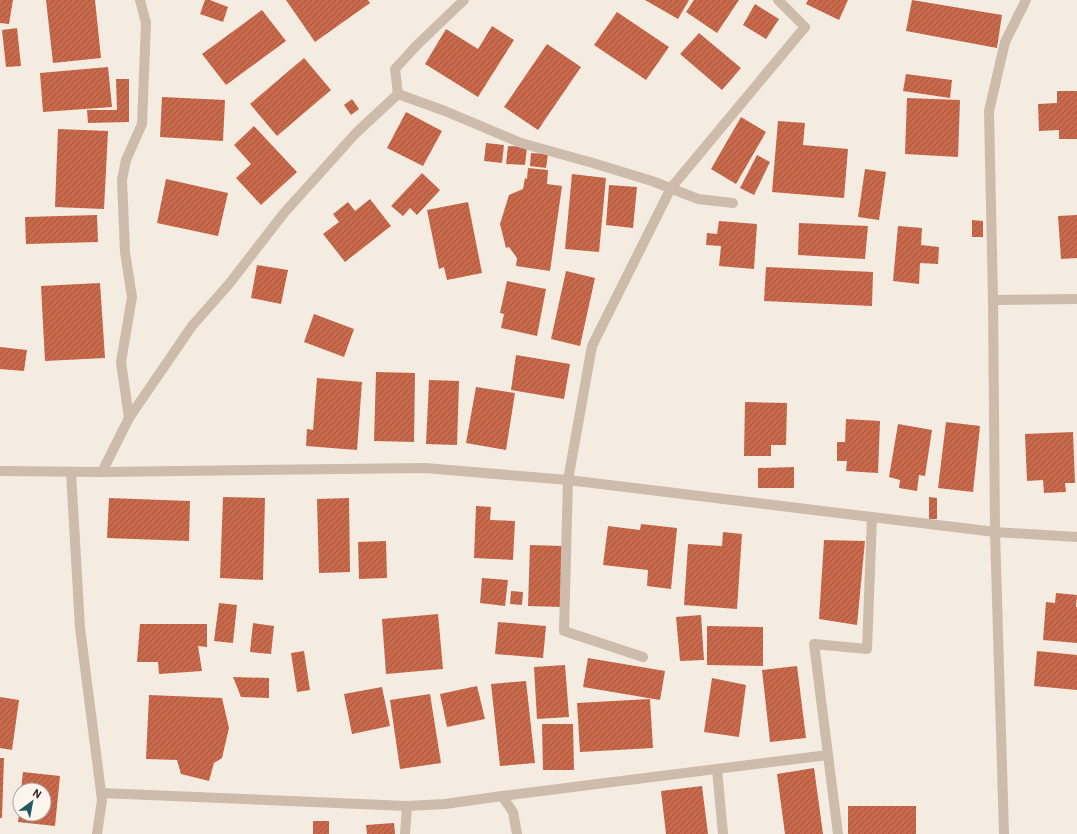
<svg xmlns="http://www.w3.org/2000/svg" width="1077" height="834" font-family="'IBM Plex Sans',sans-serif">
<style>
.building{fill:url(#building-hatch)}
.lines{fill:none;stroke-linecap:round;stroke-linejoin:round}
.minor{stroke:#cdbbac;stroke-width:10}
</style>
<defs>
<pattern id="building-hatch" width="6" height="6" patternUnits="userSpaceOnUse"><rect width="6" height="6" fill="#c8694b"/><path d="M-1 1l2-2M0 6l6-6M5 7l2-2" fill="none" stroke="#a4573f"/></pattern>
</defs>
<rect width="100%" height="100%" fill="#f4ebe1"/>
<!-- building -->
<g class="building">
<polygon points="0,0 13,0 9,24 0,23"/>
<polygon points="46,0 95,0 101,58 53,63"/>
<polygon points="205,0 210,0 228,7 223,22 200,14"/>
<polygon points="286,0 368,0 370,3 315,42"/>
<polygon points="645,0 689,0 678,19"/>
<polygon points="694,0 739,0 717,33 686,12"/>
<polygon points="808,0 848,0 839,20 806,4"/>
<polygon points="912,0 1002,15 997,48 906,31"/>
<polygon points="755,4 779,19 766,39 743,25"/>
<polygon points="262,10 286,41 226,85 202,54"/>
<polygon points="617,12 669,47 646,80 594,45"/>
<polygon points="492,26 514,40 478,97 425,64 446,29 478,49"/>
<polygon points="17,28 21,66 6,67 2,30"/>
<polygon points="699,33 741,68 722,90 680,54"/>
<polygon points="547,44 581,67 538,130 504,107"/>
<polygon points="304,58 331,90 277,136 250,104"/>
<polygon points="108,67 112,107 43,112 40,73"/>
<polygon points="906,74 952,80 950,98 903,91"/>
<polygon points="116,79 129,79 129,122 88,123 87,110 117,110"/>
<polygon points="1057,91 1077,91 1077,139 1059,139 1059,130 1039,131 1038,104 1057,103"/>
<polygon points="162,97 225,100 223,141 160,137"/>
<polygon points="907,98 960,100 958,157 905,154"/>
<polygon points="352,99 359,109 351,115 344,105"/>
<polygon points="406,112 442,131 423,166 387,148"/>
<polygon points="741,117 766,132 736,184 711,169"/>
<polygon points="778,121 805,123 803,145 848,149 844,198 772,192"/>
<polygon points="254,126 297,172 261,205 236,178 251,164 234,145"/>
<polygon points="58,129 108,131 104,209 55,207"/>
<polygon points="486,143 504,145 502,163 484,161"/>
<polygon points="508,146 527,147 525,165 506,164"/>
<polygon points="531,153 548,154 546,168 530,166"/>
<polygon points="757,155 770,162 754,195 740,188"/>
<polygon points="528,168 548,170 547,184 562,186 550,271 516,266 517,258 509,247 506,248 500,224 509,195 523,189 525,178 527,179"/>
<polygon points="865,169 886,172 879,220 858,217"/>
<polygon points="422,173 440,190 417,215 410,208 403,216 391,206"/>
<polygon points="572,174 606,178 599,252 565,249"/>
<polygon points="166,179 228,193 218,236 157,223"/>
<polygon points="609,185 637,187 633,228 606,225"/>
<polygon points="370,199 391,226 345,262 323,234 339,222 333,214 348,202 355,211"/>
<polygon points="468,202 482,273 447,280 444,267 439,269 427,210"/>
<polygon points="97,215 98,242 26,244 25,217"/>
<polygon points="1077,215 1077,258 1061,259 1058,216"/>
<polygon points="972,220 983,221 983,237 972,237"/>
<polygon points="719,221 757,224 754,269 719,266 721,246 706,245 707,233 717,234"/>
<polygon points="799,223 868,226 865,259 798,255"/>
<polygon points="898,226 922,228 921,245 939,247 938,264 920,263 919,284 893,281"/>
<polygon points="257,265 288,270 281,304 251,298"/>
<polygon points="766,267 873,272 872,306 764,301"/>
<polygon points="566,271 595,278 580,346 551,339"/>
<polygon points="507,281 546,289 537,336 501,328 504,314 500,313"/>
<polygon points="100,283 105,358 45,361 41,286"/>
<polygon points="314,314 354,329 344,357 304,342"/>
<polygon points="0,347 27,350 24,371 0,369"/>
<polygon points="516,355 570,364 564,399 511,390"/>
<polygon points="376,372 415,373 414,442 374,441"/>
<polygon points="317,378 362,382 357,450 306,446 307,429 313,430"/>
<polygon points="429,380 459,381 457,445 426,444"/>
<polygon points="476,387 515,393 506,450 466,443"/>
<polygon points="745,402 787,403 786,445 771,445 771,456 744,456"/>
<polygon points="846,419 880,421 878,473 846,471 847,461 837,461 837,442 845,442"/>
<polygon points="946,422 980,426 973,492 938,488"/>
<polygon points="898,424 932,430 925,476 919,475 917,491 899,488 900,480 889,477"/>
<polygon points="1073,432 1075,483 1065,483 1066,492 1044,493 1043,480 1027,481 1025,434"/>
<polygon points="794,467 794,488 758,488 758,468"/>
<polygon points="223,497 265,498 263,580 220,578"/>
<polygon points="929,497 937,498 937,519 929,519"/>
<polygon points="109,498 190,501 189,541 107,538"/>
<polygon points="349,498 350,572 319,573 317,499"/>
<polygon points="476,506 491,507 490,520 515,521 513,560 474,558"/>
<polygon points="641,524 677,528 671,589 647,586 648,570 603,565 608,526 640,530"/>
<polygon points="723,532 742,534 737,609 684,605 688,544 722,546"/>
<polygon points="824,540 865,541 857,625 819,619"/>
<polygon points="386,541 387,578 359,579 358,542"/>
<polygon points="530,545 562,546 561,607 528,606"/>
<polygon points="482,578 508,580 505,606 480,603"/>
<polygon points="511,591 523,592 522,605 510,604"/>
<polygon points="1056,593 1077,595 1076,607 1077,607 1077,643 1043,640 1046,602 1055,603"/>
<polygon points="219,603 237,605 233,643 214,641"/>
<polygon points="438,614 443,669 386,674 382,619"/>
<polygon points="701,615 704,660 680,661 676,617"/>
<polygon points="498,622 546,626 543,658 495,654"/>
<polygon points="253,623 274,626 271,654 250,652"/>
<polygon points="140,624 207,624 207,647 198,646 202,671 159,674 158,662 137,662"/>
<polygon points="707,626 763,627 763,666 707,665"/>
<polygon points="304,651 310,690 297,692 291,653"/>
<polygon points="1037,651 1077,655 1077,690 1034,686"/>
<polygon points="588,658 665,671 660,700 583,687"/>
<polygon points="565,665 569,717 537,719 534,667"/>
<polygon points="797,666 806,738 770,742 762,670"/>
<polygon points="233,677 269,678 269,698 241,697"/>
<polygon points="712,678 746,685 739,737 704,732"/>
<polygon points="526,681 535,763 500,766 491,684"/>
<polygon points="477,686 485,719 447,727 440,694"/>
<polygon points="382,687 390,726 352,734 344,694"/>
<polygon points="430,694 441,763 400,769 390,700"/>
<polygon points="149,695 222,698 229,728 222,758 214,763 209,781 181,774 177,760 146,759"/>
<polygon points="0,697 19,700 12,750 0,748"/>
<polygon points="650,699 653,748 580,752 577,703"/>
<polygon points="542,724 573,724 574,770 543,770"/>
<polygon points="0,758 4,758 2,818 0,818"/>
<polygon points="814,768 823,834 785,834 777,774"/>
<polygon points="23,772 60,776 55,826 18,822 19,814 44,814 44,790 21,790"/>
<polygon points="702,786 708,834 666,834 661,791"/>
<rect x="848" y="806" width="68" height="28"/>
<rect x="313" y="821" width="16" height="13"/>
<polygon points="394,823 395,834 367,834 366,825"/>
</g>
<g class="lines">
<!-- minor -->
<g class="minor">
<polyline points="398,94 395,69 416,46 464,0"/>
<polyline points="993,300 1077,299"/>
<polyline points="129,418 121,362 132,297 125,252 122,180 126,160 142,124 146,23 140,0"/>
<polyline points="0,471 102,472 425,468 568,480 995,532 1077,537"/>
<polyline points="71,472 80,628 102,800 97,834"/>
<polyline points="102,472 129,418 192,326 229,284 284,213 356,133 398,94 445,111 521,143 593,163 652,181 698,199 733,203"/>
<polyline points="643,657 564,631 568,480 592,346 671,188 805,27 778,0"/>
<polyline points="717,769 723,834"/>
<polyline points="101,793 407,806 445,804 502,796 828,755"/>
<polyline points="502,796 513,812 517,834"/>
<polyline points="405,834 407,806"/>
<polyline points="838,834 814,644 867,649 872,517"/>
<polyline points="1004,834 995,532 993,300 989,111 1005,42 1026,0"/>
</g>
</g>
<!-- north arrow -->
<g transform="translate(32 802) rotate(32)"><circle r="19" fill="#fbf5ee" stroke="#aea6a0"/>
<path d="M0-3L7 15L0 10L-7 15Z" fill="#1f5a5e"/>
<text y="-6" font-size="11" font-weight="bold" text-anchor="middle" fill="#3b302b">N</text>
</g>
</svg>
